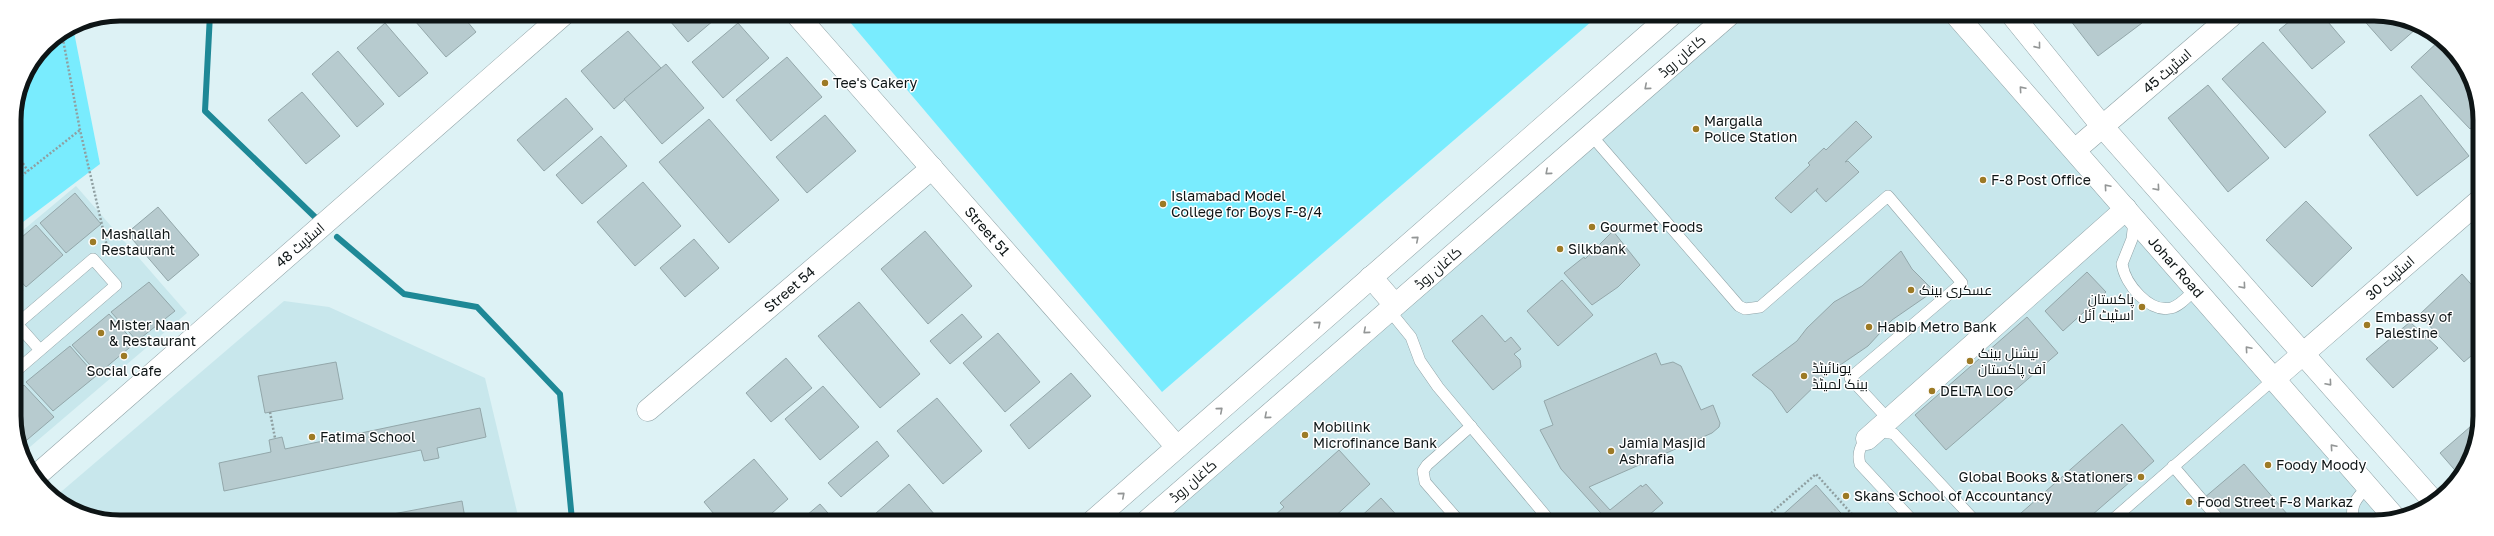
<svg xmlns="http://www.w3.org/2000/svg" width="2494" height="536" font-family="'Golos Text',Cairo,sans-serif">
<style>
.built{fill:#c8e7ec}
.green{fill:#79ecfe}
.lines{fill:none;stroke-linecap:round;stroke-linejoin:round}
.stream{stroke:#1e8896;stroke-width:6}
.building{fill:#b7cbcf;stroke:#93a7aa}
.service-casing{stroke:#8fa2a6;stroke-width:12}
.minor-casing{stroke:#8fa2a6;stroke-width:23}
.tertiary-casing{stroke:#8fa2a6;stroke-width:23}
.path{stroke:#8f9fa1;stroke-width:2.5;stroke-dasharray:2 2;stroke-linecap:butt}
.service{stroke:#fff;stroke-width:11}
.minor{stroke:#fff;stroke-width:22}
.tertiary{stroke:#fff;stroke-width:22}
.oneway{stroke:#939696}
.poi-dot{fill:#9d7a25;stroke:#fff;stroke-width:1.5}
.labels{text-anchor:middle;stroke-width:3;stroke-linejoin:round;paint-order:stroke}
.street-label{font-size:14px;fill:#0e1516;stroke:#fff}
.poi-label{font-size:14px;fill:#0e1516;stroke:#fff;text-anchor:start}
.rim{fill:none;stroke:#0e1516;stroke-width:5}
</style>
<rect width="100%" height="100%" fill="#ddf2f5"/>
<!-- built -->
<g class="built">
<polygon points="1730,15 1957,16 2395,518 2381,522 1147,521"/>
<polygon points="76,186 187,313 24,452 16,437 15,237"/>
<polygon points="284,301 329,307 485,378 519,520 99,520 55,497"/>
</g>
<!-- green -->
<g class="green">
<polygon points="844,15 1599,15 1162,392"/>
<path d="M73,27L100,164L15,228C15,169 1,92 45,45C52,38 64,32 73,27Z"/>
</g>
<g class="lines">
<!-- stream -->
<g class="stream">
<polyline points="210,14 205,111 317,219"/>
<polyline points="337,237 404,294 477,307 560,394 572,520"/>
</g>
</g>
<!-- building -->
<g class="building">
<polygon points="409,14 461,14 476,32 446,57"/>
<polygon points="479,14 495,14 485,22"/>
<polygon points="664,14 720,15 688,42"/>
<polygon points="2067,16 2136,16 2142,23 2098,56"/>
<polygon points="2296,16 2323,16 2345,42 2312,69 2279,30"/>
<polygon points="2360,16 2395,16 2417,28 2391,51"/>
<polygon points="385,23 428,73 399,97 357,48"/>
<polygon points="738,23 769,58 723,98 692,62"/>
<polygon points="628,31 661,68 614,109 581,71"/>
<polygon points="2440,40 2449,45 2478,99 2478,122 2470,129 2411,67"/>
<polygon points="2263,42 2326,112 2285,148 2222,79"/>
<polygon points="338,51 384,104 357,127 312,74"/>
<polygon points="787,57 822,97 771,141 736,100"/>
<polygon points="666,64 704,108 662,144 624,99"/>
<polygon points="2208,85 2269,158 2228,192 2168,118"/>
<polygon points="302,92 340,136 306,164 268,120"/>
<polygon points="2421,95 2469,156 2417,196 2369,135"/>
<polygon points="566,98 593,129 544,171 517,140"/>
<polygon points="825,115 856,151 807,193 776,157"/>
<polygon points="709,119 779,200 729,243 659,162"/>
<polygon points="1856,121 1872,137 1845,162 1848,161 1859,172 1826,202 1816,191 1818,188 1791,213 1775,198 1810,165 1808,163 1824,148 1826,150"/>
<polygon points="601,136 627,166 582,204 556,175"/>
<polygon points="643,182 681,226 635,266 597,222"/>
<polygon points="75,193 101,224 66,253 40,223"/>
<polygon points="2306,201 2352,248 2312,287 2266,240"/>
<polygon points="158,207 199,255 168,281 127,233"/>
<polygon points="36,225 63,255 26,287 15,275 15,243"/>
<polygon points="925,231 972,286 928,324 881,269"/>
<polygon points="1613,231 1640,265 1618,287 1592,305 1564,273 1584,257 1585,259"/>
<polygon points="694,239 719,268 685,297 660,268"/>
<polygon points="1901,251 1912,269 1934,291 1892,320 1868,346 1827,374 1787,413 1772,391 1752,375 1797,341 1807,328 1834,302 1862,286"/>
<polygon points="2087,272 2106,292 2063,331 2045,311"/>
<polygon points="2462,274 2478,292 2478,350 2464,362 2419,315"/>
<polygon points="1562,280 1593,315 1558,346 1527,311"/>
<polygon points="15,281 23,291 15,297"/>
<polygon points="149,282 175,311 137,341 111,312"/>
<polygon points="859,302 920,374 880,408 818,336"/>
<polygon points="109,314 135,343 98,374 72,345"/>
<polygon points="962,314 982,337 950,364 930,341"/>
<polygon points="1482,315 1505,342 1511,337 1521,349 1514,354 1520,360 1521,367 1493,390 1452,341"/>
<polygon points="2027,317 2058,353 1946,450 1915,415"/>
<polygon points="2410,322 2438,348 2393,388 2366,359"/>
<polygon points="998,333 1040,382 1005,412 963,363"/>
<polygon points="70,346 96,376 53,411 26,382"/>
<polygon points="1656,353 1661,365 1673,362 1681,366 1701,410 1713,405 1720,423 1719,427 1712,433 1589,487 1610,510 1641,485 1642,487 1646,484 1663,503 1642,521 1608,521 1561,469 1540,430 1553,425 1544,401"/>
<polygon points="786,358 812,388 771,422 746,393"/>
<polygon points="336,362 343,399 265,413 258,376"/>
<polygon points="1071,373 1091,396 1029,449 1010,425"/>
<polygon points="24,385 54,417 21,445 16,437 16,392"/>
<polygon points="823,386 859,427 820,460 785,419"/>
<polygon points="937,398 982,451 943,484 897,431"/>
<polygon points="480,408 486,437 437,448 439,458 424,461 421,450 224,491 219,463 271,452 269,440 282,437 285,449"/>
<polygon points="2478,420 2478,437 2466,469 2460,476 2440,453"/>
<polygon points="2122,424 2154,461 2084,522 2012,521"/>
<polygon points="877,441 889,456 841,497 828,483"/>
<polygon points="1339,450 1370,484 1330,521 1261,521 1269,514 1272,518 1284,507 1280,503"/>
<polygon points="754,459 788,499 763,521 719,520 704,502"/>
<polygon points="2244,464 2294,522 2224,522 2204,498"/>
<polygon points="909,484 940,521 867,521"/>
<polygon points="1816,485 1848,521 1783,521 1779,518"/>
<polygon points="1381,498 1402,521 1356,521"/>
<polygon points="462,501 465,518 458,520 361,520"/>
<polygon points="820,504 835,521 800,521"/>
</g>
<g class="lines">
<!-- service casing -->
<g class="service-casing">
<g id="service">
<polyline points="1591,135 1739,306 1745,309 1760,307 1888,196 1962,283 1850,378 1888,419"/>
<path d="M2134,221L2132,239L2122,264C2125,284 2149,313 2171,308C2180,306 2189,295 2196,289"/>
<polyline points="1389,310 1411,337 1420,361 1438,387 1550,521"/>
<polyline points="16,371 116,285 93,259 17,324 40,350"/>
<polyline points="2173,466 2221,522"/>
<polyline points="1459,521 1425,482 1423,471 1427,465 1471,426"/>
<path d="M1913,521L1860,464C1854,443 1875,427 1894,434L1975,521"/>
<polyline points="2110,522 2274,379"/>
<path d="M2354,522C2349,506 2357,497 2368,487"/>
</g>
</g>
<!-- minor casing -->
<g class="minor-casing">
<g id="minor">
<path id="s1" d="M797,15L1177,447"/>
<polyline points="2075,150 2231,16"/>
<polyline points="2274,379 2478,202"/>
<path id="s2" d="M648,410L932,168"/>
<polyline points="1867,439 2126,209"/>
<polyline points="37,475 564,14"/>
</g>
</g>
<!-- tertiary casing -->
<g class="tertiary-casing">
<g id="tertiary">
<path id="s3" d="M1957,16L2395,518"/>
<polyline points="2013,16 2102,126 2434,502"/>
<polyline points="1371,277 1395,305"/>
<polyline points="1093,521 1671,15"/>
<polyline points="1147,521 1729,15"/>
</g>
</g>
<!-- path -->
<g class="path">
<polyline points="62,34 80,130 108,251"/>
<polyline points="39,53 62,37"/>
<polyline points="14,113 22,125 14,130"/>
<polyline points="14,150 28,171"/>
<polyline points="15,181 80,130"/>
<polyline points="270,412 275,438"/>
<polyline points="1768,516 1773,521"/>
<polyline points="1762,521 1816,474 1858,521"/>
</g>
<!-- service -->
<use href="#service" class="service"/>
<!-- minor -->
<use href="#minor" class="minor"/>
<!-- tertiary -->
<use href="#tertiary" class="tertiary"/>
</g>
<!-- one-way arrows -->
<defs><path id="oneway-chevron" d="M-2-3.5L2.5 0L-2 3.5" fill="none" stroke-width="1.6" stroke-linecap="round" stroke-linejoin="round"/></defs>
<g class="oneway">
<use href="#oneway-chevron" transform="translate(2038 46) rotate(51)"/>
<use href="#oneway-chevron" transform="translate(1647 87) rotate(139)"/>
<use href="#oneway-chevron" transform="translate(2022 89) rotate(-131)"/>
<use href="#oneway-chevron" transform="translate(1548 172) rotate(139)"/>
<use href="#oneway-chevron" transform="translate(2107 187) rotate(-131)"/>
<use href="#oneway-chevron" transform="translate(2157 188) rotate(49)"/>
<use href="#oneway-chevron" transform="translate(1416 239) rotate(-41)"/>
<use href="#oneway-chevron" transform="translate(2243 286) rotate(49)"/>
<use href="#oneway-chevron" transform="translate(1318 324) rotate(-41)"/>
<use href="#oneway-chevron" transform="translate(1366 331) rotate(139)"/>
<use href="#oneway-chevron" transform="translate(2248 349) rotate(-131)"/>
<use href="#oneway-chevron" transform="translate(2329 383) rotate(49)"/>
<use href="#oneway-chevron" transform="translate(1220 410) rotate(-41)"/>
<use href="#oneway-chevron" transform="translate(1267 416) rotate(139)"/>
<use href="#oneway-chevron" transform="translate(2333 447) rotate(-131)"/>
<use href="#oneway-chevron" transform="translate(1122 495) rotate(-41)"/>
</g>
<!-- markers -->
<g class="poi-dot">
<circle cx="825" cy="83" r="4"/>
<circle cx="1696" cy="129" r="4"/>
<circle cx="1983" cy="180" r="4"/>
<circle cx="1163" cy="204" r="4"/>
<circle cx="1592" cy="227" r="4"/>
<circle cx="93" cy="242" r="4"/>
<circle cx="1560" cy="249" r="4"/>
<circle cx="1911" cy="290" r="4"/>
<circle cx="2142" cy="307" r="4"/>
<circle cx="2367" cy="325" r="4"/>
<circle cx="1869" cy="327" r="4"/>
<circle cx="101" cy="333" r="4"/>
<circle cx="124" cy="356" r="4"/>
<circle cx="1970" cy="361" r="4"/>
<circle cx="1804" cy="376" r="4"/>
<circle cx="1932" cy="391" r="4"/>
<circle cx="1305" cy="435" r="4"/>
<circle cx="312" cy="437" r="4"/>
<circle cx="1611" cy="451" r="4"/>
<circle cx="2268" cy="465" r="4"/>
<circle cx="2141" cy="477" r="4"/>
<circle cx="1846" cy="496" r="4"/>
<circle cx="2189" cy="502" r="4"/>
</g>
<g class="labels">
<!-- street labels -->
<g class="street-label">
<text transform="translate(1682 56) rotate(-41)" y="5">کاغان روڈ</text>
<text transform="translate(2167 71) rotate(-41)" y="5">اسٹریٹ 45</text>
<text dy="5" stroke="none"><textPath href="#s1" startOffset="288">Street 51</textPath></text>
<text transform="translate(300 245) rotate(-41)" y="5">اسٹریٹ 48</text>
<text dy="5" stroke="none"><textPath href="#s3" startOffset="333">Johar Road</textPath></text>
<text transform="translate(1438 268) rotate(-41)" y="5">کاغان روڈ</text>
<text transform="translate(2390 278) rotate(-41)" y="5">اسٹریٹ 30</text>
<text dy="5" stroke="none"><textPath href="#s2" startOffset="186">Street 54</textPath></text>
<text transform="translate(1193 481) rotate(-41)" y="5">کاغان روڈ</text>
</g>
<!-- poi labels -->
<g class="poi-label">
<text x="833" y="88">Tee's Cakery</text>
<text x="1704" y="126">Margalla<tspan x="1704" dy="16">Police Station</tspan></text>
<text x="1991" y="185">F-8 Post Office</text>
<text x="1171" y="201">Islamabad Model<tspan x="1171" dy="16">College for Boys F-8/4</tspan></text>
<text x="1600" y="232">Gourmet Foods</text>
<text x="101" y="239">Mashallah<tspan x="101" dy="16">Restaurant</tspan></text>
<text x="1568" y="254">Silkbank</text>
<text x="1919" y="295">عسکری بینک</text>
<text x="2134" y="304" text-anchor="end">پاکستان<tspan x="2134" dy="16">اسٹیٹ آئل</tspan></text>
<text x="2375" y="322">Embassy of<tspan x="2375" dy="16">Palestine</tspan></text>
<text x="109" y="330">Mister Naan<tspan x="109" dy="16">&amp; Restaurant</tspan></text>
<text x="1877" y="332">Habib Metro Bank</text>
<text x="1978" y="358">نیشنل بینک<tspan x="1978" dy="16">آف پاکستان</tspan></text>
<text x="1812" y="373">یونائیٹڈ<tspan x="1812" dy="16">بینک لمیٹڈ</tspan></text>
<text x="124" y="376" text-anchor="middle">Social Cafe</text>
<text x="1940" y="396">DELTA LOG</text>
<text x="1313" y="432">Mobilink<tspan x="1313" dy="16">Microfinance Bank</tspan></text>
<text x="320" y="442">Fatima School</text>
<text x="1619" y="448">Jamia Masjid<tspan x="1619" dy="16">Ashrafia</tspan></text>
<text x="2276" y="470">Foody Moody</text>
<text x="2133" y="482" text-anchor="end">Global Books &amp; Stationers</text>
<text x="1854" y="501">Skans School of Accountancy</text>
<text x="2197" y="507">Food Street F-8 Markaz</text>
</g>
</g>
<!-- crop -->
<path d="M0 0H2494V536H0ZM120 21H2374A99 99 0 0 1 2473 120V416A99 99 0 0 1 2374 515H120A99 99 0 0 1 21 416V120A99 99 0 0 1 120 21Z" fill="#fff" fill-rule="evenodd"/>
<path class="rim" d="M120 21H2374A99 99 0 0 1 2473 120V416A99 99 0 0 1 2374 515H120A99 99 0 0 1 21 416V120A99 99 0 0 1 120 21Z"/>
</svg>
